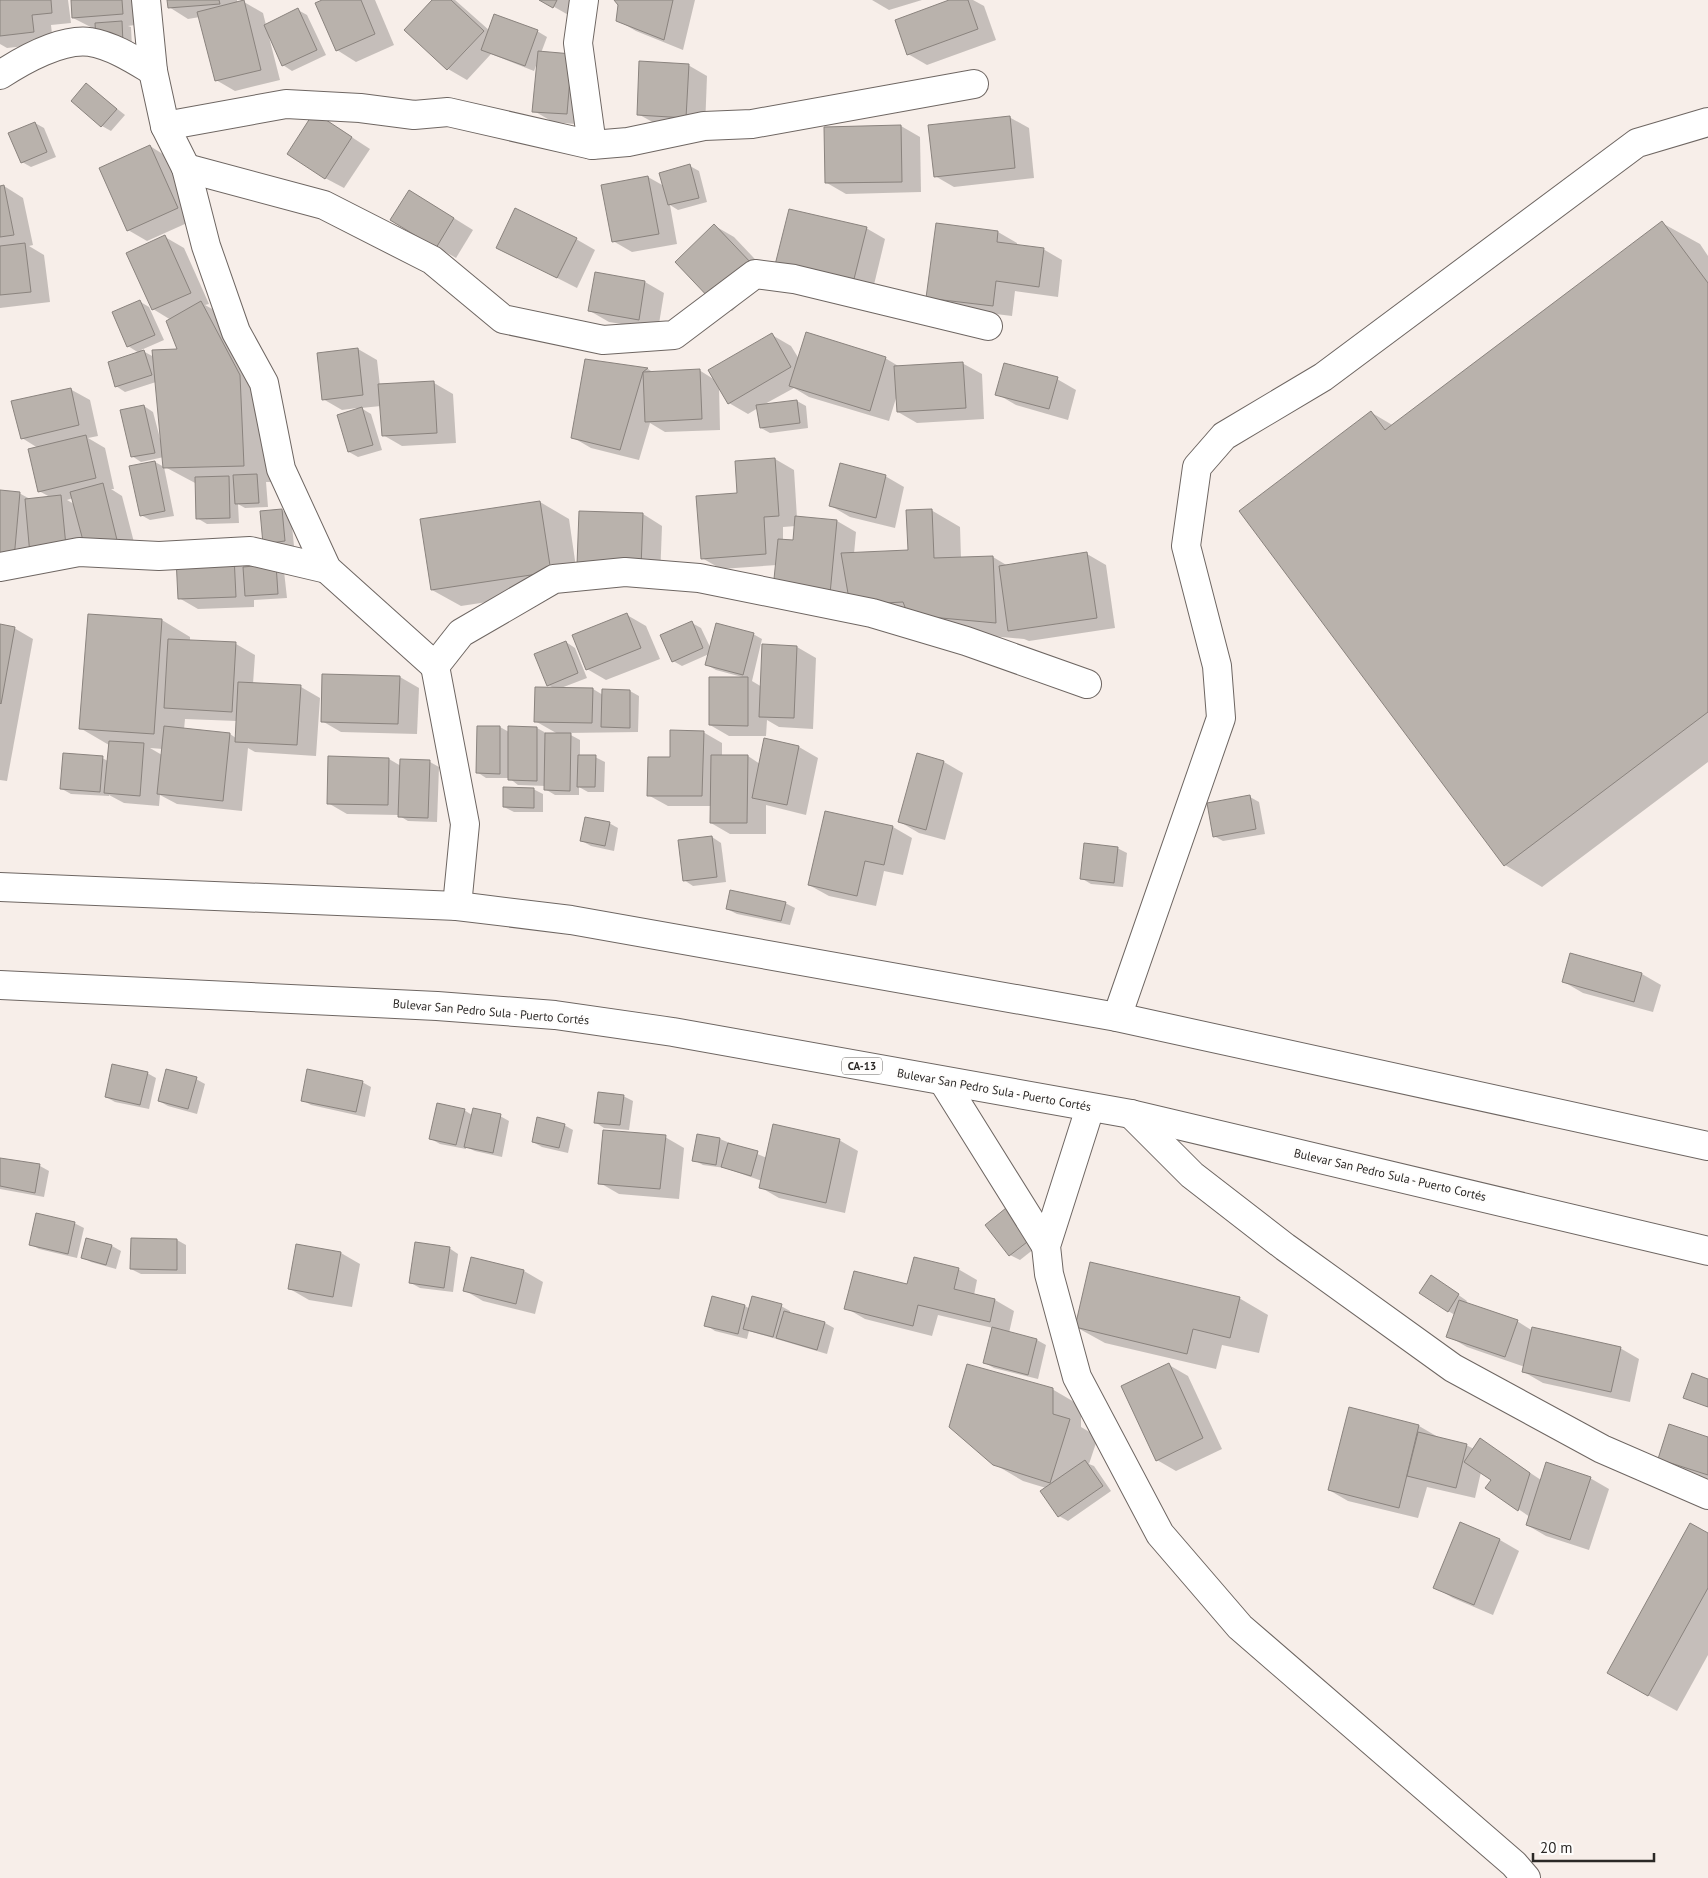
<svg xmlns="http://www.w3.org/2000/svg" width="1708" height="1878" font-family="'PT Sans',sans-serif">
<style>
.shadow{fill:#0003;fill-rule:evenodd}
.building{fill:#b9b2ac;stroke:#8a837e}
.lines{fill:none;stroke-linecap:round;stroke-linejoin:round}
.minor-casing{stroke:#6e6662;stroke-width:30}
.highway-casing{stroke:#6e6662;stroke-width:30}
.minor{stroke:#fff;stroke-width:28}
.highway{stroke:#fff;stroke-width:28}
.labels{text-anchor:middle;stroke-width:4;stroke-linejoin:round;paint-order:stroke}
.shield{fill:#fefdfc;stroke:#6a6866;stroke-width:1}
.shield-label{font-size:11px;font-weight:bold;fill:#2b2826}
.street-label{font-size:12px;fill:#2b2826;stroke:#fefdfc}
</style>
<rect width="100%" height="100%" fill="#f7eee9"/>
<!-- shadow -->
<g class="shadow">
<polygon points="0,0 68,0 71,23 51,25 53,43 7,48 0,44"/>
<polygon points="72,0 140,0 142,24 128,26 131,27 132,48 73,18"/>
<polygon points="169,0 237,0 237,3 244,2 263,13 266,25 298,10 307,15 326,55 292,71 283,65 269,37 280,80 235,91 216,80 200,17 188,19 169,7"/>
<polygon points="325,0 375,0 394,45 356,62 337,50"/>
<polygon points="434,0 455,0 490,31 537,31 547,37 541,53 572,55 586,125 553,122 534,111 537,63 534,71 491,54 467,80 448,69 406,30"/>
<polygon points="542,0 582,0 572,17"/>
<polygon points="615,0 695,0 683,50 636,31 617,20 620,4"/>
<polygon points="872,0 922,0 889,10"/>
<polygon points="952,0 973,0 984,6 996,40 927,65 908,54"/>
<polygon points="688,65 707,76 705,128 658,125 638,114"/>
<polygon points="87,85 125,115 111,131 102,126"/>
<polygon points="1009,117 1029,128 1034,178 954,187 935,176"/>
<polygon points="35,123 44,128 56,157 31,167 22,162"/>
<polygon points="333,125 370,149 344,188 325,178"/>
<polygon points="901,126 920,137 921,192 846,194 827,183"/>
<polygon points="150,146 169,158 196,219 147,241 128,230"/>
<polygon points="690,166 699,171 707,202 678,210 670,205 677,244 632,252 613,241 648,177 664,186"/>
<polygon points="4,186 23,198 33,245 29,246 44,255 50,302 0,308 0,187"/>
<polygon points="428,202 473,230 456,258 437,247"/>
<polygon points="1662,223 1700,244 1708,256 1708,762 1542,887 1505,865 1372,413 1394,426"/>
<polygon points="715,226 734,237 770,275 732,311 712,300"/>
<polygon points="866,228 885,239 872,293 796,275"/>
<polygon points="998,232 1017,243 1017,246 1043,249 1062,260 1058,297 1015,291 1012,316 947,308 928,297"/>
<polygon points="165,237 184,248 209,304 205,305 230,319 268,392 272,482 266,482 268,507 245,508 238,504 239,523 207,524 197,518 197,484 165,467 164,457 141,462 132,456 144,406 153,412 162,446 156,382 125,392 116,386 139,353 128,346 139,301 149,307 164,340 141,350 154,357 178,350 171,320 153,309"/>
<polygon points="576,239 595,250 577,288 498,248"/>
<polygon points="645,282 664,293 658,330 609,322 590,311"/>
<polygon points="772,335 791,346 799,359 885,358 900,367 962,363 982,374 984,419 917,423 898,412 897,395 889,421 809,397 794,388 763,405 797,401 806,406 808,428 770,433 761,428 758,408 748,414 729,403 719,385 720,430 665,432 650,423 639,460 591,448 572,437 586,361 648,369 654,373 699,370 715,380"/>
<polygon points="358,349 377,360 380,386 434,383 453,394 456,443 402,446 383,435 381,406 361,408 371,414 382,450 358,457 349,452 357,408 342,410 323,399"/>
<polygon points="1057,379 1076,390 1068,420 1016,405 997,394"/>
<path d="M70,389L90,400L98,436L88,438L105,448L114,489H111L122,496L136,550L0,566V491L19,493L30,499L50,497L39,491L38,448L22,438ZM73,498L74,504L67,500Z"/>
<path d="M775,459L794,470L797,518L837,521L856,532L854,554L909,551L931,510L960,527L961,558L993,557L1008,566L1087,554L1106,565L1115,628L1029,641L1024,639L938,631L879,621L777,565L721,569L702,558L739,494ZM796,526L794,541H783V527Z"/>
<polygon points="155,462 164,467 174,516 150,520 141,515"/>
<polygon points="885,476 904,487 895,528 850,517 831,506"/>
<polygon points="540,502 569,519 579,588 461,606 432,590"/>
<polygon points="282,510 291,516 294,546 273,548 261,513"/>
<polygon points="643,514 662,526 660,579 598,576"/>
<polygon points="234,557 252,568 284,571 287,598 254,600 254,607 198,609 179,598"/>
<path d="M89,615L162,620L190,637V641L236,644L255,655L253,684L301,687L320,698L316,756L255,752L248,748L242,811L177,804L160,795L159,806L124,803L109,795V796L71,794L62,789L102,758L108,761L109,745L80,728ZM185,719L237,721L236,738L230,734L184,730ZM150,748L163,749L162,755Z"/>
<polygon points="627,615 646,626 660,659 606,680 587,669"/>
<polygon points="692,623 701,628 711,649 753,634 762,639 752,681 762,687 797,647 816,658 813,729 779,727 767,720 766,736 729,736 710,725 746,678 716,670 707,665 709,654 682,666 673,661"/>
<polygon points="0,625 14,628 33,639 7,781 0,780"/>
<polygon points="566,642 575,648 587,678 561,688 593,689 603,695 630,691 639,696 638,732 567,733 580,740 580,756 595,757 605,762 604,792 588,792 579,787 579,795 555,795 545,789 546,786 518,785 509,778 486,778 477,772 500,727 509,732 537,728 546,733 558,734 535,721 554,688 548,685"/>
<polygon points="400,677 419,688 417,734 341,732 322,721"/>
<polygon points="703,732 722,743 722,756 748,756 760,764 765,740 799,747 818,758 806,815 766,805 766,834 730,834 711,823 711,806 668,806 648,795 671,758"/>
<polygon points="389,759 401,766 430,762 439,767 437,822 408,821 398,815 347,814 328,803"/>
<polygon points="944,762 963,773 945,840 919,833 900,822"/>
<polygon points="533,789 543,794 543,812 514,812 504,807"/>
<polygon points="1250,797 1259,802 1265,834 1223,841 1214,836"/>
<polygon points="826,812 893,827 912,838 903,875 884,871 876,906 829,896 809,885"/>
<polygon points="609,823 618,828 614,851 591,846 582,841"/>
<polygon points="712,837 721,843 726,882 693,886 684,880 679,841"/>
<polygon points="1117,848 1127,853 1123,887 1091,884 1081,878"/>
<polygon points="785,903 795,908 790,925 737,914 727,909"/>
<polygon points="1642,974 1661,985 1653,1012 1583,993 1564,982"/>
<polygon points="147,1073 156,1078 149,1109 115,1102 106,1097"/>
<polygon points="196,1079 205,1084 197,1114 168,1106 159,1101"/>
<polygon points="362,1082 371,1087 365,1117 311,1105 302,1100"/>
<polygon points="623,1096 633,1101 629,1130 604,1128 595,1122"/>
<polygon points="464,1110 472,1115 500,1116 509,1121 502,1157 475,1151 466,1147 466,1149 440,1144 431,1139"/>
<polygon points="564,1125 573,1130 568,1153 542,1147 533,1142"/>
<polygon points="665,1137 684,1148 679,1199 619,1194 600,1183"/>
<polygon points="720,1139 767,1158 839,1140 858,1151 845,1213 779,1198 760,1187 762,1181 725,1168 703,1165 694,1160"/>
<polygon points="0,1159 40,1166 49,1171 44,1197 0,1189"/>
<polygon points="74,1223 84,1228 77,1258 39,1249 30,1244"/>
<polygon points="986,1225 1039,1245 1020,1260 1010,1255"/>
<polygon points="177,1240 186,1245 186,1274 141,1274 131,1269"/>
<polygon points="112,1246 121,1251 116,1269 91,1262 82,1257"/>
<polygon points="449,1248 458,1254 453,1292 420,1288 411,1283"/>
<polygon points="341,1253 360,1264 352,1307 309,1300 290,1289"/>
<polygon points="958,1269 977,1280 974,1295 995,1300 1014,1311 1009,1333 1037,1340 1046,1345 1038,1379 994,1368 985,1363 993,1328 938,1315 932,1336 865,1319 846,1308"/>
<polygon points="524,1271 543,1282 535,1314 483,1301 464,1290"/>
<polygon points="1440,1282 1467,1301 1466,1303 1517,1321 1533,1331 1620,1348 1639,1359 1630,1402 1543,1383 1524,1372 1525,1367 1467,1347 1448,1336 1455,1315 1448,1311"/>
<polygon points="1239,1298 1268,1315 1259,1353 1222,1345 1216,1369 1105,1343 1076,1327"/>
<polygon points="745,1306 750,1309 781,1306 790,1311 790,1314 825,1323 834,1328 827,1354 749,1331 747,1339 715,1331 706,1325"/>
<polygon points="1169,1365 1188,1376 1222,1449 1176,1471 1157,1460"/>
<polygon points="1052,1389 1081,1406 1081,1427 1098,1437 1089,1464 1094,1466 1111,1491 1068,1521 1059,1516 1046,1488 1023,1481 994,1464"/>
<polygon points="1349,1409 1419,1426 1438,1437 1466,1445 1474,1449 1480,1440 1541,1480 1590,1478 1609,1489 1589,1550 1546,1536 1527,1525 1530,1517 1487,1488 1492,1480 1481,1472 1475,1498 1427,1487 1418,1518 1348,1501 1329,1490"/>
<polygon points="1708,1438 1708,1479 1678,1470 1659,1459"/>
<polygon points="1460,1524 1500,1540 1519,1551 1493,1615 1453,1598 1434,1587"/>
<polygon points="1708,1534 1708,1655 1677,1711 1637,1689"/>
</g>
<!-- building -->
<g class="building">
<polygon points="0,0 51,0 52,13 32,15 34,32 0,36"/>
<polygon points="71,0 122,0 123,14 72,18"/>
<polygon points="167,0 219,0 220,4 168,8"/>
<polygon points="244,0 261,70 215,81 197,12"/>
<polygon points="322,0 361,0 375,34 336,51 315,3"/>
<polygon points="432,0 451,0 484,31 447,70 404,30"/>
<polygon points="539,0 557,0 553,8"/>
<polygon points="614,0 673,0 664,40 616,21 618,5"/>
<polygon points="949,0 968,0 978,29 907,55 895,20"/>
<polygon points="298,8 317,50 282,66 264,25"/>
<polygon points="494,14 538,30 525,66 481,50"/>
<polygon points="122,21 123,43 96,42 95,23"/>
<polygon points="538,51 572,54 567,114 532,112"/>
<polygon points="639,61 689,64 686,118 637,115"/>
<polygon points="86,83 117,109 101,127 71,101"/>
<polygon points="314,112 352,137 325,179 287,154"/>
<polygon points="1010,116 1015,168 934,177 928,125"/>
<polygon points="35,122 47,152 21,163 8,133"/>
<polygon points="901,125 902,182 825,183 824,127"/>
<polygon points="150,145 178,208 127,231 99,168"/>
<polygon points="690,164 699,198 668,205 659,173"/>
<polygon points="648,176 659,234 612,242 601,185"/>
<polygon points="4,185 14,235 0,237 0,186"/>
<polygon points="409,190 454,218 436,248 390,220"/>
<polygon points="515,208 577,238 557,278 496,248"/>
<polygon points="789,209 867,227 853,283 775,265"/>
<polygon points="1662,221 1708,283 1708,712 1504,866 1239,511 1371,411 1385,430"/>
<polygon points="936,223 998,231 997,242 1044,248 1039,287 996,281 993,306 926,298"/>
<polygon points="714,224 752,264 712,301 675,262"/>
<polygon points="165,235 191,293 152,310 126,253"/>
<polygon points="25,243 31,292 0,295 0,246"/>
<polygon points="595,272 645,281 639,320 588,311"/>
<polygon points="140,300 155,335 127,347 112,312"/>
<polygon points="201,301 240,375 244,466 163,468 152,350 177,349 166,321"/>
<polygon points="806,332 886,357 870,411 789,386"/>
<polygon points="772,333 791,367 728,404 708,370"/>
<polygon points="358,348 363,395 322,400 317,353"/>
<polygon points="144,350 152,375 115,387 108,362"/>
<polygon points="585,359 648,368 643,372 620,450 571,438"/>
<polygon points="963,362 966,408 897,412 894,366"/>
<polygon points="1004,363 1058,377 1049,409 995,395"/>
<polygon points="700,369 702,419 645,422 643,372"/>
<polygon points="434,381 437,433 382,436 378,384"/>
<polygon points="71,388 79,425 21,439 11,401"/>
<polygon points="797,400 800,423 760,428 756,405"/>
<polygon points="144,405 155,453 131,457 120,410"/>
<polygon points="362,407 373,445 348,452 337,415"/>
<polygon points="86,435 96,478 38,492 28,449"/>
<polygon points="775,458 779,516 764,517 766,554 701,559 696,496 737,493 735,461"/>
<polygon points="155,461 165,511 140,516 129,466"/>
<polygon points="840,463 886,475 876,518 829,506"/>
<polygon points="257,474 259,503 235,504 233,475"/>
<polygon points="229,476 230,518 196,519 195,477"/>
<polygon points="103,483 117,540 85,548 70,492"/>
<polygon points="0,490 20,492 14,559 0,557"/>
<polygon points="61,495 66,546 30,555 25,499"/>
<polygon points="540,501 551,572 431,590 420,519"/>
<polygon points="282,509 285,541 263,544 260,511"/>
<polygon points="932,509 934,558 993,556 996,623 908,615 903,602 850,605 841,553 908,550 906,510"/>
<polygon points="579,511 643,513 641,568 577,565"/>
<polygon points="795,516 837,520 830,594 773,589 778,539 793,540"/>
<polygon points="1087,552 1097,618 1008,631 999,566"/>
<polygon points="234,556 236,597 178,599 176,558"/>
<polygon points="276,564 278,594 245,596 243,567"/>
<polygon points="627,613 641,648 586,670 572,635"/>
<polygon points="88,614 162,619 154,734 79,729"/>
<polygon points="692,621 703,648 672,662 660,635"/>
<polygon points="716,623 754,633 743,675 705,665"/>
<polygon points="0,624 15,627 1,704 0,703"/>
<polygon points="168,639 236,642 232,712 164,708"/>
<polygon points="566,641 578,673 547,686 534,654"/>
<polygon points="762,644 797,646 794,718 759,717"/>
<polygon points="322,674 400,676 398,724 321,722"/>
<polygon points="709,677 748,677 748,726 709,725"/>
<polygon points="238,682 301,685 297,745 235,742"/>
<polygon points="535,687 593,688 592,723 534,722"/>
<polygon points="602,689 630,690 630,728 601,727"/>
<polygon points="164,726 230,733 223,801 157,794"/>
<polygon points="477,726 500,726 500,774 476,773"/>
<polygon points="508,726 537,727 537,781 508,780"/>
<polygon points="670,730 704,731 702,796 647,796 648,757 670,757"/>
<polygon points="545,733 571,733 570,791 544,790"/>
<polygon points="764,738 799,746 787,805 752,798"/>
<polygon points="109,741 144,743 140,796 104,793"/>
<polygon points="63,753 103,756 100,792 60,789"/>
<polygon points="917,753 944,761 926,830 898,822"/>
<polygon points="578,755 596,755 595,787 577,787"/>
<polygon points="711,755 748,755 747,823 710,823"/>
<polygon points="328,756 389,758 388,805 327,804"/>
<polygon points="400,759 430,760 428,818 398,817"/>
<polygon points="503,787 534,788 534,808 503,807"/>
<polygon points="1250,795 1256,829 1213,837 1207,803"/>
<polygon points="825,811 893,826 884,865 865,861 857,896 808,885"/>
<polygon points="585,817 610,822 605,846 580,841"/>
<polygon points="712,836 717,877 683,881 678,840"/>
<polygon points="1084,843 1118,847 1114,883 1080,879"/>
<polygon points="730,890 786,902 781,921 726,909"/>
<polygon points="1570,953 1642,973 1634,1002 1562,982"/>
<polygon points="112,1064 148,1072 140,1105 105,1097"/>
<polygon points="166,1069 197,1077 188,1109 158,1101"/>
<polygon points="307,1069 363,1081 356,1112 301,1101"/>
<polygon points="598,1092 624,1095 620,1125 594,1123"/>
<polygon points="437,1103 465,1109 456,1145 429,1139"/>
<polygon points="473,1108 501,1114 493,1153 464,1147"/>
<polygon points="537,1117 565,1124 559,1148 532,1142"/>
<polygon points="773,1124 840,1139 826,1203 759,1188"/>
<polygon points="603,1130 666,1135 660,1189 598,1184"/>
<polygon points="697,1134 720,1138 716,1165 692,1161"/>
<polygon points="728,1143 758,1151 751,1176 721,1167"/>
<polygon points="0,1158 40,1164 35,1193 0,1186"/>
<polygon points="1006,1208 1031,1239 1009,1256 985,1225"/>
<polygon points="36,1213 75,1222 68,1254 29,1245"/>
<polygon points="86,1238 112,1245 106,1265 81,1258"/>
<polygon points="131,1238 177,1239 177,1270 130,1269"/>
<polygon points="415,1242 450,1247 444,1288 409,1283"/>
<polygon points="296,1244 341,1252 333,1297 288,1289"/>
<polygon points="471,1257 524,1270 516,1304 463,1291"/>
<polygon points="914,1257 959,1268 954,1289 995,1299 990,1322 918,1305 913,1326 844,1309 854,1271 907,1284"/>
<polygon points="1090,1262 1240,1297 1230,1338 1193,1329 1187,1354 1075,1327"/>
<polygon points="1431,1275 1459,1294 1448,1312 1419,1293"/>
<polygon points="712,1296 745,1305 738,1334 704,1326"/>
<polygon points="752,1296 782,1304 773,1337 743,1329"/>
<polygon points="1459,1300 1518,1320 1505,1357 1446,1337"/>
<polygon points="784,1311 825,1322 817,1350 776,1338"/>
<polygon points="992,1327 1037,1339 1028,1375 983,1363"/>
<polygon points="1532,1327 1621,1347 1611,1392 1522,1372"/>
<polygon points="1169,1363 1203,1438 1156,1461 1121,1386"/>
<polygon points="967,1364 1053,1388 1053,1414 1070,1419 1050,1483 993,1465 949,1427"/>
<polygon points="1692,1373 1708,1379 1708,1407 1683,1398"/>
<polygon points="1349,1407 1419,1425 1399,1508 1328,1490"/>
<polygon points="1669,1424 1708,1437 1708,1475 1658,1459"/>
<polygon points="1418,1432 1467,1444 1456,1488 1407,1476"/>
<polygon points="1480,1438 1530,1473 1518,1511 1485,1488 1491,1480 1464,1462"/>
<polygon points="1085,1460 1103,1486 1058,1517 1040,1491"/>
<polygon points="1546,1462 1591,1477 1570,1540 1526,1525"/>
<polygon points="1460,1522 1500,1539 1474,1605 1433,1588"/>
<polygon points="1690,1523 1708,1533 1708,1588 1648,1696 1607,1673"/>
</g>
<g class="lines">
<!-- minor casing -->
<g class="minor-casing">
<g id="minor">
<polyline points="146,0 153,71 165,126 186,168 206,246 236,332 264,383 281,469 327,569 435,666"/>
<polyline points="584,0 578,43 592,145"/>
<path d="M0,75C23,60 62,38 90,42C113,46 133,59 153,71"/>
<polyline points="165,126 286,104 360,108 414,115 448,112 592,145 628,142 704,126 752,124 974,84"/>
<polyline points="186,168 324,205 432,260 503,319 603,340 674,335 755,274 794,279 988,326"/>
<polyline points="0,567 79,552 159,556 250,551 327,569"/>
<polyline points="457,906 465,824 435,666 461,633 554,579 625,572 699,578 872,613 966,641 1087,684"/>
<polyline points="1117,1017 1221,718 1217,666 1186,546 1197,467 1224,436 1323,377 1637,143 1708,122"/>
<polyline points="943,1081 1046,1246"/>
<polyline points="1090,1108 1046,1246 1049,1274 1077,1377 1160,1534 1240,1627 1514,1864 1526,1878"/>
<polyline points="1131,1114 1192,1175 1285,1247 1453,1368 1602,1449 1708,1495"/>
</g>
</g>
<!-- highway casing -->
<g class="highway-casing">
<g id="highway">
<polyline points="0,887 457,906 571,920 1117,1017 1708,1146"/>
<polyline points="0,985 437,1006 555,1015 673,1032 1131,1114 1708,1251"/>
</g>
</g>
<!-- minor -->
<use href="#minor" class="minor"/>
<!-- highway -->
<use href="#highway" class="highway"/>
</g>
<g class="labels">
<!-- shield labels -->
<rect class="shield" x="842" y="1057.5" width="40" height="17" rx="4"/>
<g class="shield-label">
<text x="862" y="1070">CA-13</text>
</g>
<!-- street labels -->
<g class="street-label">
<text transform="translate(491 1012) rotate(5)" y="4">Bulevar San Pedro Sula - Puerto Cortés</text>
<text transform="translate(994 1090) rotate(10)" y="4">Bulevar San Pedro Sula - Puerto Cortés</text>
<text transform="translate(1390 1175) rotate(13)" y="4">Bulevar San Pedro Sula - Puerto Cortés</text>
</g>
</g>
<!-- scale -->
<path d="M1533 1853v8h121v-8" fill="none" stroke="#2b2826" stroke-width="2.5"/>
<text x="1540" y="1853" font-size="15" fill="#2b2826" stroke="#fefdfc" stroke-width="4" paint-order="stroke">20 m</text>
</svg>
